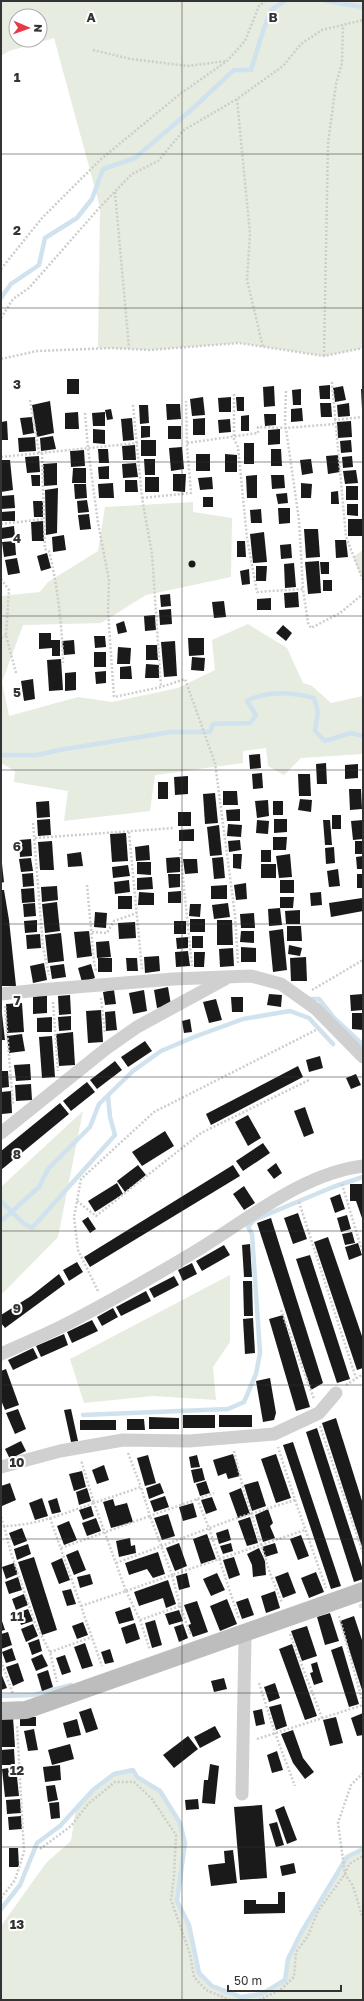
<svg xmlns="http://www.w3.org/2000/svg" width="364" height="2001" font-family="'Golos Text',sans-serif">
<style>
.green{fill:#e6ecdf;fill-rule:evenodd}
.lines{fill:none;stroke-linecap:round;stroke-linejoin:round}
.stream{stroke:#cfe2ee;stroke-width:4.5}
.building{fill:#1a1a1a}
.path{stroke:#cdcdcd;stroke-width:2.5;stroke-dasharray:2 2;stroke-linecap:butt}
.street{stroke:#d0d0d0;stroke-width:13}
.secondary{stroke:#bdbdbd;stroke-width:18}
.grid{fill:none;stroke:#333;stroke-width:1;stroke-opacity:0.55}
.grid-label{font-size:13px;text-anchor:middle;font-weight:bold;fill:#333;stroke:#fff;stroke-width:4;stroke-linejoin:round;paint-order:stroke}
</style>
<rect width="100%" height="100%" fill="#fff"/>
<!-- green -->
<g class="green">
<path d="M1,1H363V348L324,356L239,343L150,350L98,348L100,207L54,38L9,51L1,56ZM16,16H40V40H16Z"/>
<polygon points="193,502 193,512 232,518 231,577 146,595 101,623 23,625 2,682 9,716 78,697 112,702 178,688 215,670 212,640 248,624 287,648 303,683 312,686 331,703 363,696 363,754 301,758 284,775 268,766 266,748 243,751 243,763 155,775 150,811 64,821 68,791 14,782 15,771 1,763 1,596 40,592 48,582 98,551 105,507"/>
<polygon points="363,550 363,580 353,557"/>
<polygon points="83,1111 58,1237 1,1295 1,1187"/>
<polygon points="230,1275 230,1342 213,1367 216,1400 153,1396 84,1403 70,1359"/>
<polygon points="133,1770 137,1777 160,1791 180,1823 185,1843 177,1901 189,1925 199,1973 212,1986 241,1997 262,1994 285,1980 288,1959 301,1933 347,1857 363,1849 363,2000 1,2000 1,1926 46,1863 71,1841 76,1808 93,1790 114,1774"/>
</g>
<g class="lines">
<!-- stream -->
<g class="stream">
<polyline points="326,1 363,7"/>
<polyline points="1,298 11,284 39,265 45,238 77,218 92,199 103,169 135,158 191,110 234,70 251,70 264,28 272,9 285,1"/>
<path d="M1,754L2,755H37L59,750L171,732H210L213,724L250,723L256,715L247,701C268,690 291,692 314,698L318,712L315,731L325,741L351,733L363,736"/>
<polyline points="309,999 319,999 334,1018 363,1045"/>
<polyline points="1,1201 23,1223 32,1228 115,1135 110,1117 108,1096"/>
<polyline points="1,1221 39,1187 48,1169 90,1127 99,1104 133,1071 161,1051 194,1037 243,1019 290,1011 309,1018 333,1044"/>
<polyline points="83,1415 228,1409 244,1402 256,1374 260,1353 252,1234 248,1227 254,1220 333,1187 363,1177"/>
<polyline points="361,1606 363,1605"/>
<polyline points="1,1696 34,1695 71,1685"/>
<polyline points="1,1909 20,1885 37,1843 60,1826 93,1790 114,1774 133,1770 137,1777 160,1791 180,1823 185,1843 177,1901 189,1925 199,1973 212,1986 241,1997 262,1994 285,1980 288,1959 301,1933 347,1857 363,1849"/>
</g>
</g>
<!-- building -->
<g class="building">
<rect x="67" y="379" width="12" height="15"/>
<polygon points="330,385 330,399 320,399 319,386"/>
<polygon points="274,386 275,406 264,407 263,387"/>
<polygon points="343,386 346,400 335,402 333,388"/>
<polygon points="301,389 301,405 293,405 292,390"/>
<polygon points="361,389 363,389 363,409 362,409"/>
<polygon points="203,397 205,415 192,416 190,399"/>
<polygon points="231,397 231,412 219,412 218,398"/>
<polygon points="236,397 244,397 244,411 237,411"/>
<polygon points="50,401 54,433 37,437 32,405"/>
<polygon points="320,403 331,403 332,417 321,417"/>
<polygon points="349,403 350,416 338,417 337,405"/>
<polygon points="166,404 180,404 181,419 167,420"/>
<polygon points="139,405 148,405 149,423 140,424"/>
<polygon points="302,408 303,421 291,422 291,409"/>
<polygon points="111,409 113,419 107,420 105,410"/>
<polygon points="78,412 79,429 65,429 65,413"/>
<polygon points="105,412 105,426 93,426 92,413"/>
<polygon points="264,414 276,414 276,425 265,426"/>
<polygon points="249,415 249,431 241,431 241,416"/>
<polygon points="32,417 34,433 23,435 20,418"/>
<polygon points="132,418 134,440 123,441 121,419"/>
<polygon points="205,418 205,435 193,435 193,419"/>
<polygon points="230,419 231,432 219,433 218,420"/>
<polygon points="7,421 8,440 1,440 1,422"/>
<polygon points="351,421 352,437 338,438 337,422"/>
<polygon points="141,426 150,426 150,437 141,438"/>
<rect x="168" y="426" width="13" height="13"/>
<polygon points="93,429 105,430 105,444 93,443"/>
<polygon points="280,429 280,444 268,445 268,430"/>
<polygon points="53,436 56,449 41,451 40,438"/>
<polygon points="35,437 36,451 19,452 18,438"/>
<rect x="141" y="440" width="15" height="16"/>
<polygon points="351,440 352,452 341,453 340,441"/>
<rect x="244" y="443" width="10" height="21"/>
<polygon points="135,445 136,460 123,460 122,446"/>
<polygon points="182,447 184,469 171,471 169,448"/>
<polygon points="98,449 108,449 109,463 99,463"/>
<polygon points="271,449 281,449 282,466 271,466"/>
<polygon points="84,450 85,466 71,467 70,451"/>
<rect x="196" y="454" width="14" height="17"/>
<polygon points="225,454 237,455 237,472 225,472"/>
<polygon points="338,455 340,472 328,474 326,456"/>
<polygon points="39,456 40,472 27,473 25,457"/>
<polygon points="352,456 353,467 343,468 342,457"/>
<polygon points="144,459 155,459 155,475 145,475"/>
<polygon points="311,459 313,473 302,475 300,460"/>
<polygon points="1,460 10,460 13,490 1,492"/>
<polygon points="57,463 57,485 44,486 43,464"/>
<polygon points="136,463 138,477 123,478 122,464"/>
<polygon points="109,466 109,479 99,479 98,467"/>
<polygon points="73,468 86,468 86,483 72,483"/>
<polygon points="356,470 358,483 345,484 343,471"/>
<polygon points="173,474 186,474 185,492 173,491"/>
<polygon points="31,475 40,475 40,486 32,486"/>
<polygon points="257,475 257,498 247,498 246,476"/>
<polygon points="271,475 284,475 285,488 272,489"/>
<rect x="145" y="477" width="14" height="15"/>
<polygon points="212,477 213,489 200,490 198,478"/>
<polygon points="125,480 137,480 138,492 125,492"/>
<polygon points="113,483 114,498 99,498 98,484"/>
<polygon points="301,483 312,484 311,498 301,498"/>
<polygon points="74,484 86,484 87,498 75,499"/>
<rect x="346" y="486" width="12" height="14"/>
<polygon points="58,488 57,533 46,535 45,490"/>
<polygon points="338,491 339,504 331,504 331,492"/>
<polygon points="287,493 288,503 278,504 276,494"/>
<polygon points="14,495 15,508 1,509 1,496"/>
<rect x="203" y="497" width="10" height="10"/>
<polygon points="87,500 89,512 78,513 77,501"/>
<polygon points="33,501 43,501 43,517 34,517"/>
<polygon points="347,504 358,504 358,516 347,515"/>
<polygon points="278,508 290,508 290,523 279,524"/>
<polygon points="261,509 262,523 251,523 250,510"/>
<polygon points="15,511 15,521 1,521 1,512"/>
<polygon points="89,514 91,529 80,530 78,515"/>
<rect x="348" y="519" width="15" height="17"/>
<polygon points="43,521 44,541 32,541 31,522"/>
<polygon points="14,526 15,537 2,539 1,528"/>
<polygon points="304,529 318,529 320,557 306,558"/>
<polygon points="264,532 267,562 253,563 250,534"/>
<polygon points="64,535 66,550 53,552 52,537"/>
<polygon points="335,540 346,540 348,557 336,558"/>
<polygon points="15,541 16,555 4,557 2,542"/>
<polygon points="237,541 245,541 246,557 237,557"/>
<polygon points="291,544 292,558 281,559 280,545"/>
<polygon points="47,553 51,568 41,571 37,556"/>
<polygon points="17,558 20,573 8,575 5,560"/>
<circle cx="192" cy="564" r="3.5"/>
<polygon points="319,561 321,593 308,594 305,562"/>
<polygon points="320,562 329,562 329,574 321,574"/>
<polygon points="294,563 296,587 285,588 284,564"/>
<polygon points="256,566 267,566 266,581 256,581"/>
<polygon points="249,569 250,584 242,585 240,571"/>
<rect x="323" y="580" width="9" height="11"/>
<polygon points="298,592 299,607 285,608 284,593"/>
<polygon points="170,594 171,606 161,607 160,595"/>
<polygon points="271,598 271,610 257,610 257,599"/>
<polygon points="224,601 226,617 214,618 212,602"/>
<polygon points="171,609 172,624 160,625 159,610"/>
<polygon points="155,615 156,630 145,631 144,616"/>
<polygon points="124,621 127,632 118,634 116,624"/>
<polygon points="283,625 292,633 286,641 276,633"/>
<polygon points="39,633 51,633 51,640 60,640 60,656 52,656 52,648 39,649"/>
<polygon points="94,636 105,636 106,647 95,648"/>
<polygon points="188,638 204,638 204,655 189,656"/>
<polygon points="74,640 75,654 64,655 62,641"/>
<polygon points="175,641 177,676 164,677 161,642"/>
<polygon points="146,645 157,645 158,660 146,660"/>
<polygon points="118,647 131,648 130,664 117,664"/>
<rect x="94" y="652" width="12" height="15"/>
<polygon points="192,657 205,658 204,671 191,670"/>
<polygon points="61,659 63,690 49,691 47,660"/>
<polygon points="146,664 159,665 159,678 145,678"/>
<polygon points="131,666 132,679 120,679 120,667"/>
<polygon points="106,671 106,683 96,684 95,672"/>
<polygon points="76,672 76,690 65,691 65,673"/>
<polygon points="33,679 35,699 24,701 21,681"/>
<polygon points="260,754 261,768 250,769 249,755"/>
<polygon points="326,763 327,784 317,784 316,764"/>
<polygon points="358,764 358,778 345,779 345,765"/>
<polygon points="262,773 263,788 253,789 252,774"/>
<polygon points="298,774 310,774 311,796 299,796"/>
<polygon points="188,776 188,794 175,795 174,777"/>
<rect x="158" y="782" width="10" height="17"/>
<polygon points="349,789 361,789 362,809 350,810"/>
<polygon points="223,791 237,791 238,805 223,805"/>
<polygon points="215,793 218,823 205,824 203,794"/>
<polygon points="300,799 312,800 311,812 298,810"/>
<polygon points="268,800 269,816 257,818 255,801"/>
<polygon points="49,801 50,817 37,818 36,802"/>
<rect x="273" y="801" width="10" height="14"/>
<polygon points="240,809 240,821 227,821 226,810"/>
<rect x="178" y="812" width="13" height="14"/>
<rect x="332" y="815" width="9" height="14"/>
<polygon points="50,819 51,835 38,836 37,820"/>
<polygon points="274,819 287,819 287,832 274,833"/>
<polygon points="257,820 269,821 268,834 256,833"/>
<polygon points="323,820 330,820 332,845 325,845"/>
<polygon points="363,820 363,839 353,840 351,821"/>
<polygon points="228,824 242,825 241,837 227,836"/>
<polygon points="219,825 222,855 210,856 207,827"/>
<polygon points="194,829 194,841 179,841 179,830"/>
<polygon points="126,833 128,861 112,862 110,834"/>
<polygon points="273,837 287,837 286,850 273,850"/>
<polygon points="31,839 32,856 20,857 19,840"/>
<polygon points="240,840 241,850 229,852 228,841"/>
<polygon points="52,841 54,870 40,870 38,842"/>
<rect x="355" y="841" width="8" height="13"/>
<polygon points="149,845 150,860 136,861 135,847"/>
<polygon points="334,847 335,863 326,864 325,848"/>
<rect x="261" y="850" width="10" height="12"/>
<polygon points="81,852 83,866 68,867 67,854"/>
<polygon points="233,854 242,854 241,869 233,868"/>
<polygon points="290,854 292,877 279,878 276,856"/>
<polygon points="1,855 4,882 1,883"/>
<polygon points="363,856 363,869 357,869 356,857"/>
<polygon points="180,857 180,872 167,873 166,858"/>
<polygon points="223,857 225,878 214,879 212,858"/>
<polygon points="31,858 33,871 21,872 19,859"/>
<polygon points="183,859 197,859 198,873 185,874"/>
<polygon points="137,862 151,862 151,875 137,874"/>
<rect x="261" y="864" width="15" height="14"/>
<polygon points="128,865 130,876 113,878 112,867"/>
<polygon points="338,869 340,886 329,887 327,871"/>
<polygon points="33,873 34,886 23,887 22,874"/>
<polygon points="168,874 180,874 180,887 169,888"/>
<rect x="357" y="874" width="6" height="14"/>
<polygon points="152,877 153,889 137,890 137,878"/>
<polygon points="129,880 130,892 115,894 114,882"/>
<rect x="280" y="880" width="14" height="13"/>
<polygon points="246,883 247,899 236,900 234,885"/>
<polygon points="227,885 227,899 211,899 211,886"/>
<polygon points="57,886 58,900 42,902 41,887"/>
<polygon points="34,888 35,902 22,903 21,889"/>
<polygon points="1,890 4,890 9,920 16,986 1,986"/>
<polygon points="181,891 181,903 168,903 168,892"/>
<polygon points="139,892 154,893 154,905 138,905"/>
<polygon points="321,892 322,905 311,906 310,893"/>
<rect x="118" y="896" width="14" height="13"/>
<polygon points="280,897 294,897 293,908 280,908 282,925 269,926 268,909 280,908"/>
<polygon points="362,898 363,911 331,917 329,903"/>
<polygon points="57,902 60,931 45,933 42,904"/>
<polygon points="35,903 36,916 24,917 23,904"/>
<polygon points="228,903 230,917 214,919 212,905"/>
<polygon points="190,904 201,904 200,917 189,916"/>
<polygon points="300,910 300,924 286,924 285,911"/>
<polygon points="95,912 107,913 106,928 94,927"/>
<polygon points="254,913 255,928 241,928 240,914"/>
<rect x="190" y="919" width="15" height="13"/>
<polygon points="37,920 37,932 25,933 24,921"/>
<polygon points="217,920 232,920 233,945 217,945"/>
<rect x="174" y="921" width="12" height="13"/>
<polygon points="135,922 136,938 119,939 118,923"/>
<polygon points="287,926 301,926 302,941 287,941"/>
<polygon points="283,929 287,970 273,972 269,931"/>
<polygon points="89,931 92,956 77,958 74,932"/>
<polygon points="241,931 254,931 254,943 240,942"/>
<polygon points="61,933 64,961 48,963 45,935"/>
<polygon points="40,934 41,948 27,949 26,935"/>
<rect x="192" y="936" width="11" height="12"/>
<polygon points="188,937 188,948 177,949 176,938"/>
<polygon points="109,941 111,957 97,958 96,942"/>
<polygon points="289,945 302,948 300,956 288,954"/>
<polygon points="241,947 256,948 256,962 241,962"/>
<polygon points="233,948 234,966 220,967 219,949"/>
<polygon points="188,951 190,966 176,967 175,952"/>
<polygon points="194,952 205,952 204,967 194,967"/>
<polygon points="159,956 160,971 145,973 144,957"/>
<polygon points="306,957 307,981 291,981 290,958"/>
<rect x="98" y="958" width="14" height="14"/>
<polygon points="126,958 137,958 138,971 127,971"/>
<polygon points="44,963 47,980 33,983 30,966"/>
<polygon points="64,964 66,977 52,979 50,966"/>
<polygon points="91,964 95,978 82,982 78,968"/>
<polygon points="168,987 171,1005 157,1008 154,990"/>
<polygon points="114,990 116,1004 105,1005 103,992"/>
<polygon points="144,990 147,1011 133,1014 129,993"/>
<polygon points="269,994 282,995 281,1007 267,1005"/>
<polygon points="363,994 363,1010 351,1011 350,995"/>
<polygon points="47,995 47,1013 33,1014 33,996"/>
<polygon points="70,995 71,1014 59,1015 58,996"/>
<polygon points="231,997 243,997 243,1012 232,1012"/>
<polygon points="216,999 222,1020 209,1023 203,1002"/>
<polygon points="22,1003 24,1032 7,1033 6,1004"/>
<polygon points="1,1005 5,1040 1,1040"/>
<polygon points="101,1010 103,1042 88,1043 86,1011"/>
<polygon points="115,1011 117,1030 106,1031 105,1012"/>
<polygon points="352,1013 363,1013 363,1030 352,1029"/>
<polygon points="71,1016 71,1030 59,1031 58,1017"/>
<polygon points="52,1017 52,1032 37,1032 37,1018"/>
<polygon points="190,1019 192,1032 184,1033 182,1021"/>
<polygon points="73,1032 75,1065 59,1066 56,1034"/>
<polygon points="22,1034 25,1051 9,1053 7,1036"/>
<polygon points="52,1036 55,1077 42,1078 39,1037"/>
<polygon points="145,1041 152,1051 128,1067 121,1057"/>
<polygon points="320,1056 323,1068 309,1072 306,1060"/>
<polygon points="115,1061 122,1070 97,1089 90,1080"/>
<polygon points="30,1064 31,1080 16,1081 14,1065"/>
<polygon points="298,1066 303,1077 211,1125 206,1114"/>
<polygon points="1,1071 8,1071 9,1087 1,1088"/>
<polygon points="356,1074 361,1085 351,1089 346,1078"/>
<polygon points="87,1082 95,1092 71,1111 63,1101"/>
<polygon points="31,1084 32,1100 16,1101 15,1085"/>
<polygon points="11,1091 12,1113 2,1114 1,1092"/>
<polygon points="60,1103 69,1114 1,1170 1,1151"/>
<polygon points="305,1107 314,1133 304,1137 294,1111"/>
<polygon points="248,1115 261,1138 248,1146 235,1122"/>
<polygon points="165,1131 174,1146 142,1166 132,1152"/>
<polygon points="263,1143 270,1153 243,1171 236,1161"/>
<polygon points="276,1163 282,1173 274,1179 267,1170"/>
<polygon points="138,1165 146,1175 125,1192 117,1181"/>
<polygon points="233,1165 240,1176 90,1267 84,1257"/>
<polygon points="117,1183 123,1194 95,1212 88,1201"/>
<polygon points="350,1184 363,1184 363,1221 356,1201 350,1201"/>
<polygon points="244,1186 255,1203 244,1210 233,1194"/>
<polygon points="340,1194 345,1209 335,1213 330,1198"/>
<polygon points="298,1213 307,1239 293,1244 284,1218"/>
<polygon points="347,1215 351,1229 341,1232 337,1218"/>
<polygon points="88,1217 96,1229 90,1233 82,1221"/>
<polygon points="271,1218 323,1383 311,1390 257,1223"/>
<polygon points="352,1232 355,1243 345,1245 342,1234"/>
<polygon points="328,1237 363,1339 363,1368 357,1370 314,1242"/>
<polygon points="358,1243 362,1255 349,1260 345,1247"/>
<polygon points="250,1244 252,1277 244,1277 242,1245"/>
<polygon points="224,1245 230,1255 202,1271 196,1261"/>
<polygon points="310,1255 350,1379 337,1383 296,1259"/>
<polygon points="77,1262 83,1272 69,1281 63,1270"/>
<polygon points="192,1263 197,1274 183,1281 178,1270"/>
<polygon points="59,1274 65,1284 5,1328 1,1323 1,1315 31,1296"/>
<polygon points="174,1276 179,1285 154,1298 149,1289"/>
<polygon points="243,1281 252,1281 253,1316 244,1316"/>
<polygon points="146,1291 151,1301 121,1316 116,1307"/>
<polygon points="113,1308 118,1317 102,1326 97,1317"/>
<polygon points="283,1315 310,1407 296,1411 269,1319"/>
<polygon points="253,1318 255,1353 245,1354 243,1319"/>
<polygon points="92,1320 98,1331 72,1343 67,1332"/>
<polygon points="64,1334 68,1345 41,1357 36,1346"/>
<polygon points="33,1348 38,1358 13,1370 8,1360"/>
<polygon points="6,1369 19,1405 5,1410 1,1400 1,1371"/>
<polygon points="270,1378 276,1413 274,1420 263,1422 256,1381"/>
<polygon points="18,1409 26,1429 15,1434 6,1413"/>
<polygon points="71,1409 78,1441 71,1442 64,1410"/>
<rect x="183" y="1415" width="32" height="13"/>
<rect x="219" y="1415" width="33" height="12"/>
<polygon points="149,1417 179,1418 179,1429 149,1429"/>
<polygon points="336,1418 363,1504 363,1550 322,1423"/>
<polygon points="127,1419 144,1419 145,1430 127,1430"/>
<rect x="80" y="1420" width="36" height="10"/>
<polygon points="317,1428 363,1570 363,1579 354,1582 306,1432"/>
<polygon points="21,1441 26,1451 10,1459 5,1449"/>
<polygon points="293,1442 341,1586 331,1589 283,1445"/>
<polygon points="233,1454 240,1476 228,1479 226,1473 218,1476 213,1460"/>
<polygon points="276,1454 291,1498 276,1503 261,1459"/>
<polygon points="148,1455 156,1483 145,1486 137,1458"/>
<polygon points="197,1455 200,1467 191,1468 189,1457"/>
<polygon points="104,1465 109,1480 97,1484 92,1470"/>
<polygon points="202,1468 205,1480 194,1483 191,1470"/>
<polygon points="82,1471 86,1487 74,1491 69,1474"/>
<polygon points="206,1481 210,1493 200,1496 196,1484"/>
<polygon points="258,1481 266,1506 252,1511 244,1485"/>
<polygon points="10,1483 16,1500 2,1506 1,1486"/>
<polygon points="160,1483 164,1493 149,1499 146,1488"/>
<polygon points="87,1488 91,1501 79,1505 76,1492"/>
<polygon points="241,1488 250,1514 238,1518 229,1493"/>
<polygon points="165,1496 169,1507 154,1512 150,1501"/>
<polygon points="212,1497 217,1510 206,1514 201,1500"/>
<polygon points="42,1498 48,1516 35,1520 29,1503"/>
<polygon points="57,1498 61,1512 52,1514 48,1501"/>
<polygon points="113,1499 115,1506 127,1503 133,1522 111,1528 103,1502"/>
<polygon points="193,1503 197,1517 183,1521 179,1507"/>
<polygon points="91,1506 94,1516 83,1520 79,1510"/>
<polygon points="268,1509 273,1523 270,1526 275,1538 263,1542 255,1515"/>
<polygon points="168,1514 175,1536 162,1540 154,1518"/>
<polygon points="250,1517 258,1543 247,1546 238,1521"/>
<polygon points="96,1518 101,1531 87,1536 82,1523"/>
<polygon points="69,1521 77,1540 64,1545 57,1526"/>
<polygon points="22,1528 27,1541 14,1546 9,1533"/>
<polygon points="228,1529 231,1540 219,1544 216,1533"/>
<polygon points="207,1534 216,1559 201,1564 193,1539"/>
<polygon points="301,1535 309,1556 298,1560 290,1539"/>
<polygon points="130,1538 131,1546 135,1545 136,1553 119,1557 116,1541"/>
<polygon points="179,1543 187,1566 175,1571 166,1548"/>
<polygon points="231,1543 233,1551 223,1554 220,1546"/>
<polygon points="275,1543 278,1553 265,1557 262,1547"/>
<polygon points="28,1544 31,1554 17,1560 14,1549"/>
<polygon points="259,1548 265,1561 266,1575 253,1577 252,1565 247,1554"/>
<polygon points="78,1550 86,1570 74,1575 66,1555"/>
<polygon points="158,1552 165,1574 153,1578 147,1569 129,1575 125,1563"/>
<polygon points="34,1557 57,1630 42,1635 18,1562"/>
<polygon points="234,1557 240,1575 229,1579 223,1560"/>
<polygon points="62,1558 70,1580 59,1584 51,1563"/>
<polygon points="14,1563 18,1574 6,1579 2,1567"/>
<polygon points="288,1572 296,1593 283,1598 275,1577"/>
<polygon points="316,1572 324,1592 309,1598 301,1578"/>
<polygon points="187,1573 190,1587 179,1590 176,1576"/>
<polygon points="217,1573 225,1590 211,1596 203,1579"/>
<polygon points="90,1574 93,1584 80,1588 77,1577"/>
<polygon points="18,1577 22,1590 9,1594 5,1582"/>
<polygon points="168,1580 176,1604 166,1608 163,1598 139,1606 134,1592"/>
<polygon points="71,1589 76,1604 67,1606 62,1591"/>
<polygon points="275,1591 280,1608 266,1613 261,1596"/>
<polygon points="24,1594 28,1605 16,1610 12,1599"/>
<polygon points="248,1598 254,1615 242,1619 236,1602"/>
<polygon points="227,1599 237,1624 220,1631 210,1606"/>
<polygon points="197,1601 208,1632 193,1637 188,1625 191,1624 184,1605"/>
<polygon points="130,1607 134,1620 119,1624 115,1612"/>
<polygon points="28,1609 33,1621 21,1625 17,1613"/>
<polygon points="179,1610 183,1621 169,1625 165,1614"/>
<polygon points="330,1613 339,1641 325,1645 317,1617"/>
<polygon points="354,1616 363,1643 363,1693 340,1621"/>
<polygon points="1,1618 5,1630 1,1631"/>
<polygon points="155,1620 162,1645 152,1648 145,1623"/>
<polygon points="83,1622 88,1635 77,1639 72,1626"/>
<polygon points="135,1623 140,1639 126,1644 121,1628"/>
<polygon points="33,1624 38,1636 26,1642 21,1629"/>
<polygon points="183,1624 188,1638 179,1642 174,1627"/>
<polygon points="307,1626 317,1656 302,1661 291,1631"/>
<polygon points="8,1632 12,1645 1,1649 1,1634"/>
<polygon points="39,1639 42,1651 32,1655 28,1643"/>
<polygon points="85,1643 93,1666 82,1669 74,1647"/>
<polygon points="292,1644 317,1716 305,1720 279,1649"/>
<polygon points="342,1646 359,1704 349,1707 331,1650"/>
<polygon points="12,1648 16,1660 6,1663 2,1652"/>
<polygon points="110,1649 114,1662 105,1664 101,1652"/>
<polygon points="42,1654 48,1666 36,1671 31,1659"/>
<polygon points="65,1655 71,1672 62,1675 56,1658"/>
<polygon points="317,1662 323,1682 314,1685 310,1673 313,1672 311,1664"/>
<polygon points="18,1663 24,1681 13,1686 6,1667"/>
<polygon points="48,1670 53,1687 42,1691 37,1674"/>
<polygon points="1,1673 7,1688 1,1690"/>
<polygon points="224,1678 227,1689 214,1692 211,1681"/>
<polygon points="275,1683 280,1698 269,1702 264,1687"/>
<polygon points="281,1704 287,1726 276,1730 269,1707"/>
<polygon points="91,1708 98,1729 86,1733 79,1712"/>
<polygon points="262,1709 265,1724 256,1726 253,1711"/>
<polygon points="363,1713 363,1735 357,1736 351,1718"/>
<polygon points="13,1717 15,1747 1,1747 1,1718"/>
<rect x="20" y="1717" width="16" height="9"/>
<polygon points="336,1717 343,1743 330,1746 323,1720"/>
<polygon points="77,1719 81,1735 67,1738 63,1723"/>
<polygon points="215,1726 221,1737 200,1748 194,1737"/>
<polygon points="34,1729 38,1750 28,1751 24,1731"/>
<polygon points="293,1730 303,1758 314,1772 305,1779 293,1763 281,1734"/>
<polygon points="188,1736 198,1749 174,1768 163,1755"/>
<polygon points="70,1744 74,1759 52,1765 48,1750"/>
<polygon points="14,1749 15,1765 1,1765 1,1750"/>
<polygon points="277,1751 283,1770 272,1773 267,1755"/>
<polygon points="210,1764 219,1766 215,1804 202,1803 204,1780 208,1780"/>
<polygon points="60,1765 61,1780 45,1782 43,1767"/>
<polygon points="16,1767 19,1796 5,1797 2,1769"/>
<polygon points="55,1785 58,1800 48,1802 46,1786"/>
<polygon points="20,1799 21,1813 7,1814 6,1800"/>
<polygon points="198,1799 199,1809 186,1810 185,1800"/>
<polygon points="59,1802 60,1818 51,1819 49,1803"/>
<polygon points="262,1805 267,1878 240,1880 234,1807"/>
<polygon points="284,1806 297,1840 287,1844 275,1810"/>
<polygon points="21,1816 22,1829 9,1830 8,1817"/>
<polygon points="277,1822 284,1845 276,1847 269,1824"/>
<polygon points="9,1848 18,1848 19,1867 9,1867"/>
<polygon points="233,1850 237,1883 211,1886 208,1865 225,1863 224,1851"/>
<polygon points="294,1863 296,1873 282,1876 280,1866"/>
<polygon points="278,1892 285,1892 285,1913 244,1914 244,1900 256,1900 256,1904 278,1904"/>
</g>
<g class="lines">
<!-- path -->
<g class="path">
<polyline points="93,50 131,59 187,66 226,61"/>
<polyline points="237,99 250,234 247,280 263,347"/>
<polyline points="115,192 129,348"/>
<polyline points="1,269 42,218 100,160 180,94 227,61 245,41 259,6 265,1"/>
<polyline points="1,318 13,299 29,288 100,207 132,174 158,161 184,130 237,99 283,66 301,44 322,30 363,20"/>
<polyline points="324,356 328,143 336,84 342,63 343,25"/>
<polyline points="1,359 37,351 113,348 150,350 239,343 324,356 363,348"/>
<polyline points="332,382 346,537 363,580"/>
<polyline points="286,391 285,422 299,520 303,589"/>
<polyline points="234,394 234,439 238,447 247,538 257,592 303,589 308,623 311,628 340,613 363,594"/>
<polyline points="30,400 39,453"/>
<polyline points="133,405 142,498 152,554 161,687"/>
<polyline points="85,413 88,448 98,523 109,580 108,611 114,697 161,687 185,679 215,763 235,915 238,964"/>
<polyline points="334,420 363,417"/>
<polyline points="187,443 258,433 258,427 286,428 335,424"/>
<path d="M42,453L45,549L49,551C58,588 62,625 63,663"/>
<polyline points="1,457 138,443"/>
<polyline points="142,498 191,493 187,446 186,401"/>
<polyline points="1,524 44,519"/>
<polyline points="1,579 9,590 6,635 16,673"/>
<polyline points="1,638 6,635"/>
<polyline points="33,823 43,947 49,975"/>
<polyline points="129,832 142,969"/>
<polyline points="35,838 174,828"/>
<polyline points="180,849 192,966"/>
<polyline points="87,885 94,961 96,971"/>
<polyline points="92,932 107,933 114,921 137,913"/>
<polyline points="312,990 363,960"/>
<polyline points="101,998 105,1033"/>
<polyline points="53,1002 58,1071"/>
<polyline points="5,1006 13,1105"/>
<polyline points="342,1184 363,1254"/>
<polyline points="77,1201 96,1216 201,1133 309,1080"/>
<polyline points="299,1202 356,1378"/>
<polyline points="98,1291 78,1250 74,1217 81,1179 154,1112 318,1029"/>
<polyline points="281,1310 314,1399"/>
<polyline points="346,1385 363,1374"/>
<polyline points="320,1426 363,1553"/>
<polyline points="234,1451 242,1484 270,1573 282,1603"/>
<polyline points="128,1453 141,1487"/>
<polyline points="197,1499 209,1528 239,1619"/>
<polyline points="295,1500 326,1588"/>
<path d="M1,1517L4,1526C35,1526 65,1513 94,1503L81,1460"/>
<polyline points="50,1518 102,1666"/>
<polyline points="4,1526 11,1553 35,1623 50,1652 57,1682"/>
<polyline points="61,1548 150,1516 172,1575 126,1591"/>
<polyline points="116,1563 231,1520 295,1500 278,1447"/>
<polyline points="126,1591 140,1620 150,1650"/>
<polyline points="81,1606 126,1591 94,1503 141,1487 150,1516 214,1493"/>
<polyline points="180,1606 191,1635"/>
<polyline points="339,1616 363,1703"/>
<polyline points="140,1620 180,1606 172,1575 305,1530"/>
<polyline points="290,1634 322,1718"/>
<polyline points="50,1652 92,1637"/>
<polyline points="1,1661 13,1694"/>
<polyline points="259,1683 275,1733 295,1786"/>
<polyline points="257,1739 363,1705"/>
<polyline points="363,1773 351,1785 338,1823 345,1874 353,1886 363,1919"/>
<polyline points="40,1849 71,1826 88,1804 115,1782 134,1782 152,1799 176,1835 174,1876 171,1900 190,1954 194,1977 206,1990 230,2000"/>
<polyline points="1,1898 15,1880 24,1852 17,1725"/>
<polyline points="259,2000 280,1990 294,1977 296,1952 308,1936 318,1911 345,1874 349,1864 363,1856"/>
</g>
<!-- street -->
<g class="street">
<polyline points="1,994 39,990 173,979 251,976 281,984 316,1009 363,1057"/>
<polyline points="1,1133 107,1048 137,1027 225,979"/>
<path d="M1,1354C27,1342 53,1332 78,1318C116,1298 154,1276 191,1254C245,1222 300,1174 363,1166"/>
<polyline points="1,1467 60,1451 123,1440 189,1441 274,1434 319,1413 336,1393"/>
<polyline points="242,1794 245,1639 244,1633"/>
</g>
<!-- secondary -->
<polyline class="secondary" points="1,1711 26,1710 363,1591"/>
</g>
<!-- grid -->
<path class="grid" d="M182,1V2000M1,154H363M1,308H363M1,462H363M1,616H363M1,770H363M1,924H363M1,1077H363M1,1231H363M1,1385H363M1,1539H363M1,1693H363M1,1847H363"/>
<g class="grid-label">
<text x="91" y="22">A</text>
<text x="273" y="22">B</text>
<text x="17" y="82">1</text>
<text x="17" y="235">2</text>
<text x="17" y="389">3</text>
<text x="17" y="543">4</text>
<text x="17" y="697">5</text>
<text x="17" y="851">6</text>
<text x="17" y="1005">7</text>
<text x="17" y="1159">8</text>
<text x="17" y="1313">9</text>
<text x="17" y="1467">10</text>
<text x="17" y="1621">11</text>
<text x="17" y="1775">12</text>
<text x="17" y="1929">13</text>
</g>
<!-- border -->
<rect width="364" height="2001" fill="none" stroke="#333333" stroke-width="4"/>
<!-- north arrow -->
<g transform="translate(28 28) rotate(92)"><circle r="19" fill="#ffffff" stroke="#adadad"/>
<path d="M0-3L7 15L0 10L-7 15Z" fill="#e63946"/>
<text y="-6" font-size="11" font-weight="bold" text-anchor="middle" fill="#333333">N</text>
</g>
<!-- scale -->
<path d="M228 1985v6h113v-6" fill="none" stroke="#333333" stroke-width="2"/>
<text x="234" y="1985" font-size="12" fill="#333333" stroke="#ffffff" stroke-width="3" paint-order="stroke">50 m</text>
</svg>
